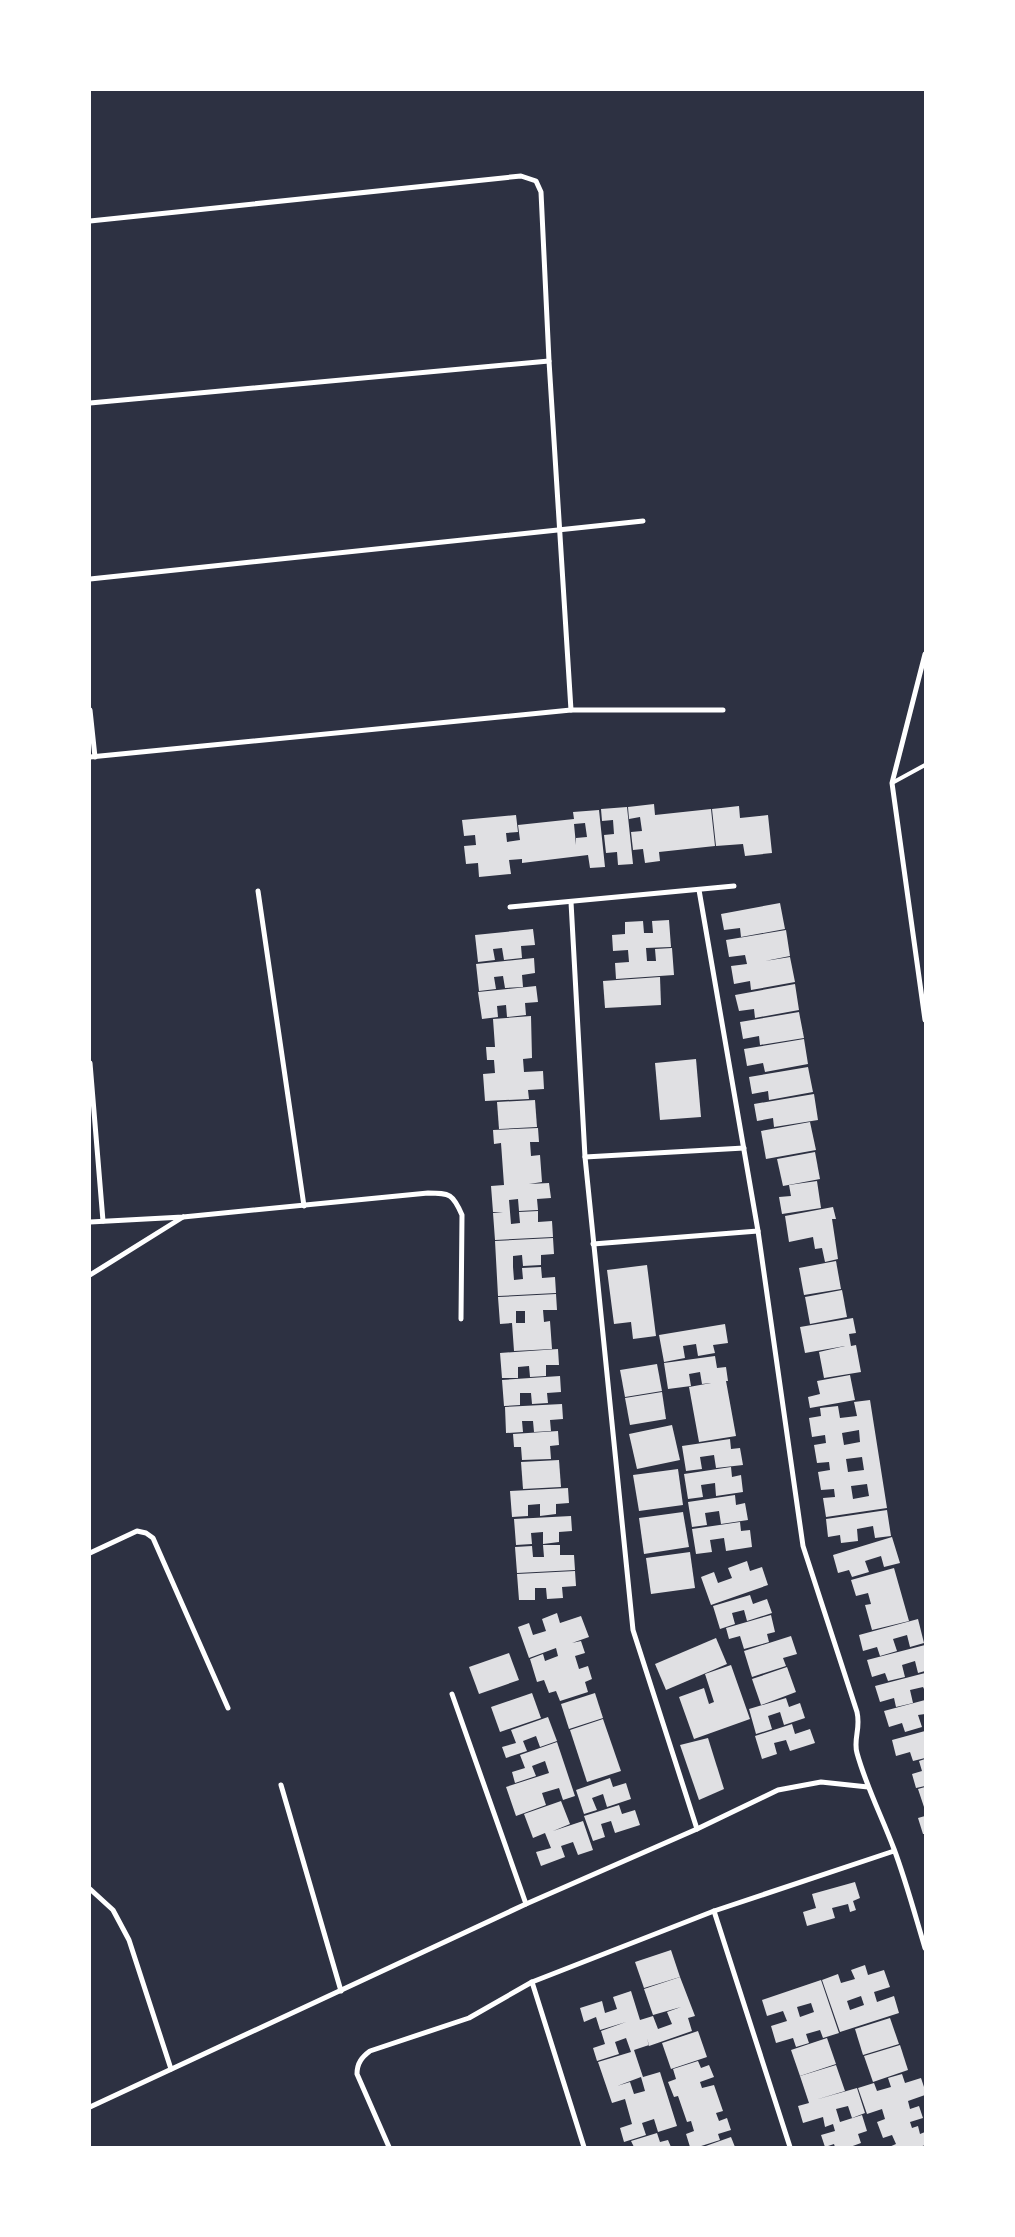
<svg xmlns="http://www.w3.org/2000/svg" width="1015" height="2237" font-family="Overpass,sans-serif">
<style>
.building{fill:#e0e0e3;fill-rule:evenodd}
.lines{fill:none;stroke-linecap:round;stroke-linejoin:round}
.service{stroke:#fff;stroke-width:4}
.minor{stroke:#fff;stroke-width:5}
</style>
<rect width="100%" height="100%" fill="#2d3142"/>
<!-- building -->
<g class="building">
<polygon points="654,804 655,815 711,809 715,846 659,852 660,861 645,863 643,849 633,850 631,832 642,831 640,817 629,819 628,807"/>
<polygon points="739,806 740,818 768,815 772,853 745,856 743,844 716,846 712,809"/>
<polygon points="627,807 633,864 618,865 617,852 606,853 604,835 614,834 613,820 602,821 601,809"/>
<path d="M599,810L605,867L590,868L588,855L522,863V859L509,860L511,874L479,877L478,863L466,864L464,846L476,845L475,835L464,836L462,820L516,815L518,832L506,833L507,842L520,840L518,825L574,819L573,812ZM585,823L587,837L576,838V845L574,824Z"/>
<polygon points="780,903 785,929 741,937 740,928 724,930 721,914"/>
<polygon points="669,920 671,947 646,948 647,961 656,961 655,949 672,948 674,975 616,979 615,963 629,962 628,950 613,951 612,935 625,934 625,922 643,921 644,933 653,933 652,921"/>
<polygon points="533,929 535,945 521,946 522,958 504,960 502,948 493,949 495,960 478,962 475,935"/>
<polygon points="786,930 790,956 765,961 790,957 795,982 751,990 750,981 734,984 731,966 747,964 745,955 729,957 726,940"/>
<polygon points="534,958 535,973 522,975 523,987 505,988 503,976 494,977 496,989 479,991 476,964"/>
<polygon points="660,977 661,1005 605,1008 603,981"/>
<polygon points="795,984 799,1010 755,1018 754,1009 739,1011 735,995"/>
<polygon points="536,986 538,1002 525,1003 526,1015 507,1017 506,1005 497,1006 498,1017 482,1019 478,992"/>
<polygon points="799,1012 804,1038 760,1045 759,1036 743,1039 740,1022"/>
<polygon points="531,1016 532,1058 523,1059 524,1072 543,1071 544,1089 528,1090 529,1099 485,1101 483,1074 495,1073 494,1060 487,1060 486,1047 495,1047 493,1019"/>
<polygon points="804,1039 808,1064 765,1072 763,1063 747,1066 744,1049"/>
<polygon points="696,1059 701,1117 660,1120 655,1063"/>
<polygon points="808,1067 813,1092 769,1100 768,1091 752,1094 749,1077"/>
<polygon points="814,1094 818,1120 774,1127 773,1118 757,1121 754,1104"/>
<polygon points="535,1100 537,1127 499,1129 497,1102"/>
<polygon points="810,1122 816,1150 766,1159 761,1131"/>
<polygon points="538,1128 539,1142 530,1142 531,1156 540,1155 542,1182 529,1184 549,1183 551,1198 537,1199 538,1210 519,1211 518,1199 509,1200 511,1224 520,1223 519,1212 538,1211 538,1222 552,1221 553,1237 495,1240 493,1213 503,1212 493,1212 491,1186 504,1185 501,1143 494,1144 493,1130"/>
<polygon points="815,1152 820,1179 783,1186 777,1159"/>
<polygon points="817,1181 821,1208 782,1214 779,1197 791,1196 789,1185"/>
<polygon points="833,1207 836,1219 832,1219 838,1259 825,1262 822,1248 815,1249 813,1237 789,1242 785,1216"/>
<polygon points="553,1238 554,1254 541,1255 541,1265 523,1266 522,1255 513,1256 513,1267 514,1280 523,1279 522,1268 541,1267 542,1278 555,1277 556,1293 498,1296 495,1241"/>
<polygon points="836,1261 841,1289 804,1295 799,1268"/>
<polygon points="647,1265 656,1336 633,1339 631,1322 614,1324 607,1270"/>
<polygon points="842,1290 847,1317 810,1324 805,1297"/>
<path d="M556,1294L557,1310H543L544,1322L550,1321L552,1349L514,1351L512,1323L500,1324L498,1297ZM516,1311H525V1323H516Z"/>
<polygon points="853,1318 856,1333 849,1334 851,1346 856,1345 861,1372 824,1378 819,1352 845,1346 805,1353 800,1327"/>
<polygon points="725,1324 728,1343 713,1345 715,1353 698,1356 696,1344 683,1346 685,1358 664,1362 659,1335"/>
<polygon points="558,1349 559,1365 546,1365 546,1376 530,1377 529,1366 518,1367 518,1378 502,1378 500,1353"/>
<polygon points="715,1356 717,1368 726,1367 728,1381 726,1381 736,1436 699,1442 689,1387 711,1383 702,1384 700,1372 689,1374 691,1386 668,1389 664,1363"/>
<polygon points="657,1364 662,1391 625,1397 620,1370"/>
<polygon points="850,1375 855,1400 810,1408 808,1397 820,1394 817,1381"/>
<polygon points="560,1376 561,1392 547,1393 548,1403 532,1404 531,1393 520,1393 520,1405 504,1406 502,1380"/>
<polygon points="662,1392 666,1419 630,1425 625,1398"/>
<path d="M870,1400L887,1508L826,1517L823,1498L835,1497L834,1489L821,1490L818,1472L830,1470L829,1462L817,1463L814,1445L826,1443L825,1435L812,1437L809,1418L821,1416L820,1408L838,1406L840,1418L857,1416L854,1402ZM859,1430L860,1442L844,1445L842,1433ZM862,1457L864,1470L848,1472L846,1459ZM867,1484L869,1496L853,1499L851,1486Z"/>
<polygon points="562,1404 563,1419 550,1420 551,1431 534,1432 533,1421 522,1421 523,1432 506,1433 505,1407"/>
<polygon points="672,1425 680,1460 637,1469 629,1434"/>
<polygon points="558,1431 559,1445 550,1446 551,1459 522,1460 521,1447 514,1447 513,1434"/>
<polygon points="730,1439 731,1449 740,1448 743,1465 716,1468 714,1455 700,1457 702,1469 686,1471 682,1446"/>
<polygon points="559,1460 561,1487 523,1489 521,1462"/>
<polygon points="731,1467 732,1477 741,1475 743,1492 716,1496 715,1483 701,1485 703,1497 688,1499 684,1474"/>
<polygon points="678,1469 683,1505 639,1511 633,1475"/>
<polygon points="568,1488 569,1503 556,1504 556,1514 540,1516 540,1504 528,1505 528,1516 512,1517 510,1491"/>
<polygon points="735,1495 736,1505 745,1503 748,1520 721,1524 719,1511 705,1513 707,1525 692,1527 688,1502"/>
<polygon points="887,1510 891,1536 875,1538 873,1526 857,1529 858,1541 841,1543 840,1535 828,1537 826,1519"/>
<polygon points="683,1512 689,1547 644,1554 639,1518"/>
<polygon points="571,1516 572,1531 559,1532 559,1542 543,1544 543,1532 531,1533 532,1544 516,1545 514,1519"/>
<polygon points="740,1522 741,1531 750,1530 752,1547 726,1551 724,1538 710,1540 712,1552 696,1554 692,1529"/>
<polygon points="892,1537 900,1563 884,1567 881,1556 865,1561 869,1572 852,1577 849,1570 838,1573 833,1555"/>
<polygon points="543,1545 560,1545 560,1555 574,1555 575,1570 517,1573 515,1547 532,1546 533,1557 544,1557"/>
<polygon points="690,1552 695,1588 651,1594 646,1558"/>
<polygon points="747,1561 750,1571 762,1567 768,1585 711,1605 701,1577 714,1572 718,1583 732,1578 728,1568"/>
<polygon points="894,1568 909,1621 872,1630 865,1605 871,1604 868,1593 856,1596 851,1580"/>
<polygon points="575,1571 576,1586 562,1587 563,1598 547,1599 546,1588 535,1588 535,1600 519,1600 517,1574"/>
<polygon points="750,1595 753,1604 767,1599 772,1613 747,1621 744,1610 732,1613 735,1624 720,1629 713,1606"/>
<polygon points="557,1613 560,1623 581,1616 589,1637 572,1643 581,1641 585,1653 575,1656 579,1669 588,1666 592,1679 585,1682 588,1692 560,1701 556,1691 549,1693 544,1680 537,1682 530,1659 543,1654 545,1661 558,1656 556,1648 529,1658 518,1627 529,1623 533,1635 546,1631 542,1619"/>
<polygon points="771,1615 775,1632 767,1634 769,1642 744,1649 740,1636 729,1639 726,1628"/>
<polygon points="918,1619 924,1643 910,1647 907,1635 893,1639 897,1651 880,1656 877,1647 863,1651 859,1635"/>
<polygon points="791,1636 797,1654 783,1658 786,1666 752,1677 744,1651"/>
<polygon points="716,1638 727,1664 666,1690 655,1664"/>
<polygon points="925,1645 925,1671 918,1673 915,1661 902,1665 905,1677 888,1681 885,1673 872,1677 867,1660"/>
<polygon points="509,1653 519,1680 479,1694 469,1667"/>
<polygon points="731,1665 750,1719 694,1739 679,1697 704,1688 709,1704 714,1702 705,1674"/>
<polygon points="787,1667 796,1692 761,1705 752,1679"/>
<polygon points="925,1673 925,1691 923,1687 910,1690 913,1703 896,1707 894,1698 880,1702 875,1686"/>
<polygon points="532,1693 541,1718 500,1732 491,1707"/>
<polygon points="595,1693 603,1718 569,1729 561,1704"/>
<polygon points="786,1698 789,1707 800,1703 805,1718 784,1725 780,1712 768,1716 772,1729 756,1734 749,1709"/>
<polygon points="925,1700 925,1714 918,1715 922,1727 905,1732 902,1723 889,1727 884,1711"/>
<polygon points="548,1717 557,1741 540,1747 536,1736 523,1741 527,1751 506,1758 502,1747 516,1743 511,1730"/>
<polygon points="603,1719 621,1771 587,1782 570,1730"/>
<polygon points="792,1724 795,1734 810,1729 815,1743 790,1751 786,1740 774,1743 777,1754 762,1759 755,1736"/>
<polygon points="925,1731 925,1758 913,1761 910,1752 896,1756 892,1740"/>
<polygon points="708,1738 724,1789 699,1800 680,1745"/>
<polygon points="557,1742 575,1796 563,1800 559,1788 542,1793 546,1805 516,1816 506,1787 549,1773 545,1761 532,1766 536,1776 515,1783 512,1772 525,1768 520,1755"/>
<polygon points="925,1759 925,1786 916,1788 912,1774 922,1771 919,1761"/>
<polygon points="610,1778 613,1787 626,1783 631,1799 607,1807 603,1794 592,1798 597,1810 584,1814 576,1790"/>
<polygon points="925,1787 925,1810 918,1789"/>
<polygon points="561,1801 570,1824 553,1831 583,1821 593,1850 578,1855 573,1842 561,1846 565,1857 541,1866 536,1852 551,1848 545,1833 533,1838 524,1814"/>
<polygon points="619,1805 622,1814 635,1810 640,1825 615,1833 611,1821 601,1824 605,1837 593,1841 584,1816"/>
<polygon points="925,1816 925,1834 923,1834 918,1818"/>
<polygon points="855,1882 860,1898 853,1901 856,1910 850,1912 848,1904 832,1908 835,1918 807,1926 803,1912 816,1908 812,1894"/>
<polygon points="671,1950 680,1977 644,1988 635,1962"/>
<path d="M865,1965L868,1975L884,1970L890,1987L874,1992L877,2002L894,1996L899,2013L840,2032L822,1980L838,1974L841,1983L855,1979L851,1970ZM861,1996L864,2005L850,2010L847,2001Z"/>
<path d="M680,1977L695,2016L688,2018L692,2031L649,2046L647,2038L649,2045L634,2050L643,2077L660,2072L677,2126L658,2132L654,2119L642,2123L646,2135L624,2142L620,2128L632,2124L625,2099L612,2103L598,2062L631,2052L626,2038L615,2042L619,2054L597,2061L593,2048L605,2044L601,2031L626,2022L600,2030L596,2017L584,2022L580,2008L602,2001L605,2013L617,2009L613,1997L631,1991L640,2020L653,2016L658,2029L672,2024L667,2012L681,2007L653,2015L644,1989ZM641,2077L645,2091L634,2094L630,2082L617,2086Z"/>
<path d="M821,1980L839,2033L823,2038L820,2030L806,2034L809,2043L796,2047L793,2038L776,2043L771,2026L787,2021L783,2011L767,2016L762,2000ZM811,2003L814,2012L800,2017L797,2007Z"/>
<polygon points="890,2018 899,2044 863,2055 855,2029"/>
<polygon points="698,2031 707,2057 671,2069 662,2043"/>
<polygon points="827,2038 836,2064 800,2076 791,2050"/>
<polygon points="900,2045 908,2070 873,2082 864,2056"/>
<polygon points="698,2061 701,2068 709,2065 714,2077 700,2082 702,2088 714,2085 723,2111 716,2113 719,2121 727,2118 731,2130 718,2134 720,2140 698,2147 690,2147 686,2134 694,2131 691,2121 687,2122 678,2096 674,2097 668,2082 676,2079 673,2069"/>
<polygon points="836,2065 845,2091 815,2100 857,2088 865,2113 852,2118 848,2106 836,2109 840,2122 862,2115 867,2131 858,2134 861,2143 850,2147 835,2147 834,2144 825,2147 821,2135 835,2131 833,2124 825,2127 823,2117 803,2123 798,2106 809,2103 800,2076"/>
<polygon points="902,2074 905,2083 921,2078 925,2090 925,2095 908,2101 910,2109 919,2106 923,2118 910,2122 912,2128 918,2126 920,2134 925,2132 925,2145 920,2147 889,2147 896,2144 892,2135 883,2138 877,2122 885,2119 882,2109 867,2114 858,2088 874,2083 877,2091 891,2087 888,2078"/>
<polygon points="657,2133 660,2142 668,2140 671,2147 634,2147 631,2141"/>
<polygon points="731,2137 735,2147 703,2147"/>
</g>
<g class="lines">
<!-- service -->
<polyline class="service" points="892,783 925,765"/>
<!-- minor -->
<g class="minor">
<polyline points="90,221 521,176 536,181 541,192 549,361 571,710"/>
<polyline points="90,403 549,361"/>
<polyline points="90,579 643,521"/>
<polyline points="925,654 892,783 925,1020"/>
<polyline points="90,710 95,757"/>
<polyline points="90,757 571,710 723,710"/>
<path d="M699,890L758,1231L803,1546L857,1712C861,1729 853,1739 857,1753C866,1786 882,1817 894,1849C906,1881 915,1915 925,1948"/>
<polyline points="258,891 304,1206"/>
<polyline points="571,902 585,1157 633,1630 697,1829"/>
<polyline points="510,907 734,886"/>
<polyline points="90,1063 103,1221"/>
<polyline points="585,1157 744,1148"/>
<path d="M90,1222L183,1217L428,1193C450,1193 453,1194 462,1215L461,1319"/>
<polyline points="593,1244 758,1231"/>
<polyline points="90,1275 183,1217"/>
<polyline points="90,1553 137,1531 146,1533 153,1538 228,1708"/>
<polyline points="452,1694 526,1904"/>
<polyline points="281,1785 341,1991"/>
<polyline points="90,1889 113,1910 129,1940 171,2069"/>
<polyline points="714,1911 790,2147"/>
<polyline points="532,1982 584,2147"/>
<polyline points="90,2107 526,1904 697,1829 778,1790 821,1782 868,1787"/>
<path d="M389,2147L357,2074C357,2063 362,2057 370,2051L469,2018L532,1982L714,1911L894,1851"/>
</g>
</g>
<!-- border -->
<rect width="1015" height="2237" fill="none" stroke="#ffffff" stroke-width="182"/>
</svg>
